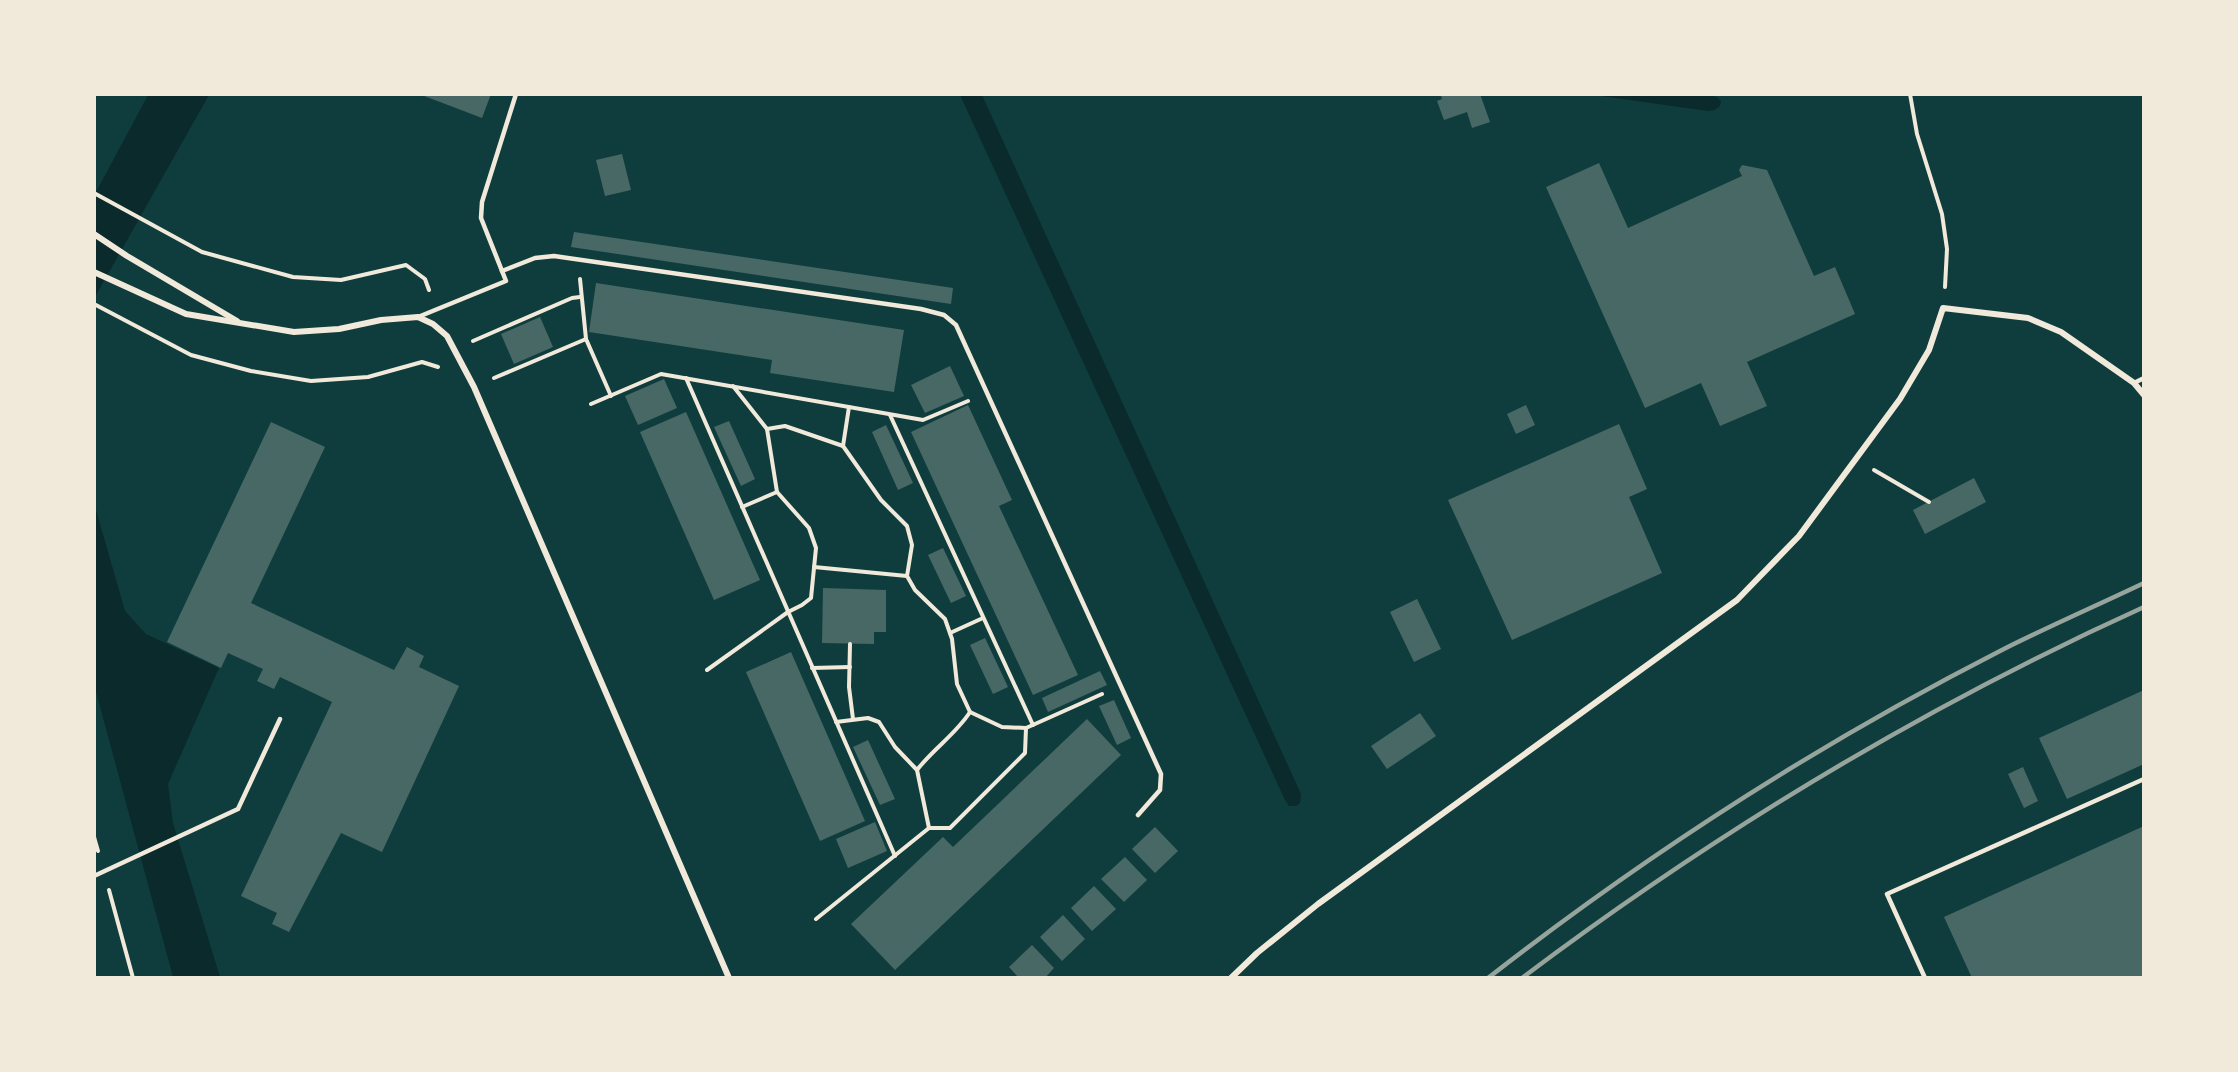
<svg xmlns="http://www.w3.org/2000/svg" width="2238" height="1072" font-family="'Playfair Display',serif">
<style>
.water{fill:#0a2a2b}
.building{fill:#486865}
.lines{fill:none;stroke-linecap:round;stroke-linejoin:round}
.path{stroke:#f1e9da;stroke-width:4}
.service{stroke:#f1e9da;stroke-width:4.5}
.minor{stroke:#f1e9da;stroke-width:6}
.rail{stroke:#97a49c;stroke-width:4.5}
</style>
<rect width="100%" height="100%" fill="#0f3d3e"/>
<!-- water -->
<g class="water">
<polygon points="148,95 209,95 95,297 95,194"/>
<polygon points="960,95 982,95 1301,794 1300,803 1296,806 1289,806 1285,800"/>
<polygon points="1707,95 1717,97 1721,101 1720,106 1715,110 1708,111 1594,95"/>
<polygon points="94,503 125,611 146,634 219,668 168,784 173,823 220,977 173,977 95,688"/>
</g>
<!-- building -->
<g class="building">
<polygon points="419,94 491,94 482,118"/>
<polygon points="1444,94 1480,94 1490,122 1472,128 1467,112 1444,120 1437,101 1442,99 1441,96"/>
<polygon points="622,154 631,190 605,196 596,160"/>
<polygon points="1599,163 1628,228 1742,176 1739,170 1742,165 1767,170 1814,276 1835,267 1855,314 1747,362 1767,406 1720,426 1701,383 1645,408 1546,187"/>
<polygon points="574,232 953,288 951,304 571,247"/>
<polygon points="596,283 904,330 894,392 770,373 772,360 589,332"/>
<polygon points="540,317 553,347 514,364 501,334"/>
<polygon points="950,366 964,396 925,413 911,385"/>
<polygon points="664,379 677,408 638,425 625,396"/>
<polygon points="968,405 1012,500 999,506 1078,675 1033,695 911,432"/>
<polygon points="1526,405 1535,425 1516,434 1507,414"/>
<polygon points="686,412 760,580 714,600 640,432"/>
<polygon points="729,421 755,479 741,486 714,427"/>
<polygon points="271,422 325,447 251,603 394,670 407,647 424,656 419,667 459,686 382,852 341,833 289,932 272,924 277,913 241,896 332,702 280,677 274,689 257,681 263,669 228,653 221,668 167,642"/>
<polygon points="1619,424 1647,489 1629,497 1662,573 1512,640 1448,500"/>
<polygon points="886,425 913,483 898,490 872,432"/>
<polygon points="1974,478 1986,502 1925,534 1913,510"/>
<polygon points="943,548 966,596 951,603 928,555"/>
<polygon points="823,588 886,590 886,632 874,632 874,644 822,643"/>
<polygon points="1417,599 1441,649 1414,662 1390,612"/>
<polygon points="985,638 1008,687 993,694 970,645"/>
<polygon points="791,652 865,821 820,841 746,672"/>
<polygon points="1100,671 1107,685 1048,712 1042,698"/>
<polygon points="2144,690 2144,764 2067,799 2039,738"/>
<polygon points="1114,700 1131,738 1117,745 1099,706"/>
<polygon points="1420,713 1436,736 1387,769 1371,746"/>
<polygon points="1087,719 1121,755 895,970 851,924 943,837 953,847"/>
<polygon points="868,740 895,799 880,805 853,747"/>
<polygon points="2023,767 2038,801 2024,808 2008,774"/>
<polygon points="875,822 887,851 848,868 836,839"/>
<polygon points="2144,826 2144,978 1972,978 1944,917"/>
<polygon points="1155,827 1178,851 1155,873 1132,849"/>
<polygon points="1125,857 1147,880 1124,902 1101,879"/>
<polygon points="1094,886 1116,909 1092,931 1071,908"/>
<polygon points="1063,915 1085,939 1062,961 1040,937"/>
<polygon points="1032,945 1054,968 1045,978 1019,978 1009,967"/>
</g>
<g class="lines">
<!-- path -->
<g class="path">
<polyline points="1910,94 1917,134 1942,214 1947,249 1945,287"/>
<polyline points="94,193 202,252 293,277 341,280 406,265 425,279 429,290"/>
<polyline points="580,279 586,339 611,396"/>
<polyline points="94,304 191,355 251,371 311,381 368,377 422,362 438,367"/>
<polyline points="473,341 572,298 580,297"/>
<polyline points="494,378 586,339"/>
<polyline points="686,378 895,856"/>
<polyline points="591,404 661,374 923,420 968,401"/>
<polyline points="890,415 1033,725"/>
<polyline points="767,429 785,426 843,446 881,500 907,526 912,545 907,576 915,590 945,619 952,639 957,684 970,712 1002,727 1026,728"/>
<polyline points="843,446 849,407"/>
<polyline points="1874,470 1929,502"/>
<polyline points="742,507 777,492"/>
<polyline points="814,567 907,576"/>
<polyline points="950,633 983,618"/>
<polyline points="850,644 849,687 853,719"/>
<polyline points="812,668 850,667"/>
<polyline points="707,670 788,612 802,605 811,598 816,548 809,528 777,492 767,429 733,386"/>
<polyline points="836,722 868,718 879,722 895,747 917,770 929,828"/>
<path d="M917,770C933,749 956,734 970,712"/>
<polyline points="94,837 98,851"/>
<polyline points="109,890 133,978"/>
<polyline points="816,919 929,828 950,828 1025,753 1026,728 1102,694"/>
</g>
<!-- service -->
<g class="service">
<polyline points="502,271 535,258 554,256 921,309 944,315 956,325 1161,774 1160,790 1138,815"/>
<polyline points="418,317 506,281 481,218 482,202 516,94"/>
<polyline points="2134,383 2144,378"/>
<polyline points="94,876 238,809 280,719"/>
<polyline points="1925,978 1887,894 2144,779"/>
</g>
<!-- minor -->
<g class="minor">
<polyline points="94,234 127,256 237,321"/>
<polyline points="94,272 186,314 294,332 339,329 381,320 418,317 433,324 447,336 474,387 729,978"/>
<polyline points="1231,978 1257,953 1318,904 1737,600 1799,536 1900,399 1929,350 1943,308 2028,318 2061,332 2134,383 2144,395"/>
</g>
<!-- rail -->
<g class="rail">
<path d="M1488,978C1647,854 1820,743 2000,651C2047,627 2096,606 2144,583"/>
<path d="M1522,978C1715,833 1923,707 2144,607"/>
</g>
</g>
<!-- border -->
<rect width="2238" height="1072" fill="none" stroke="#f1e9da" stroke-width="192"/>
</svg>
